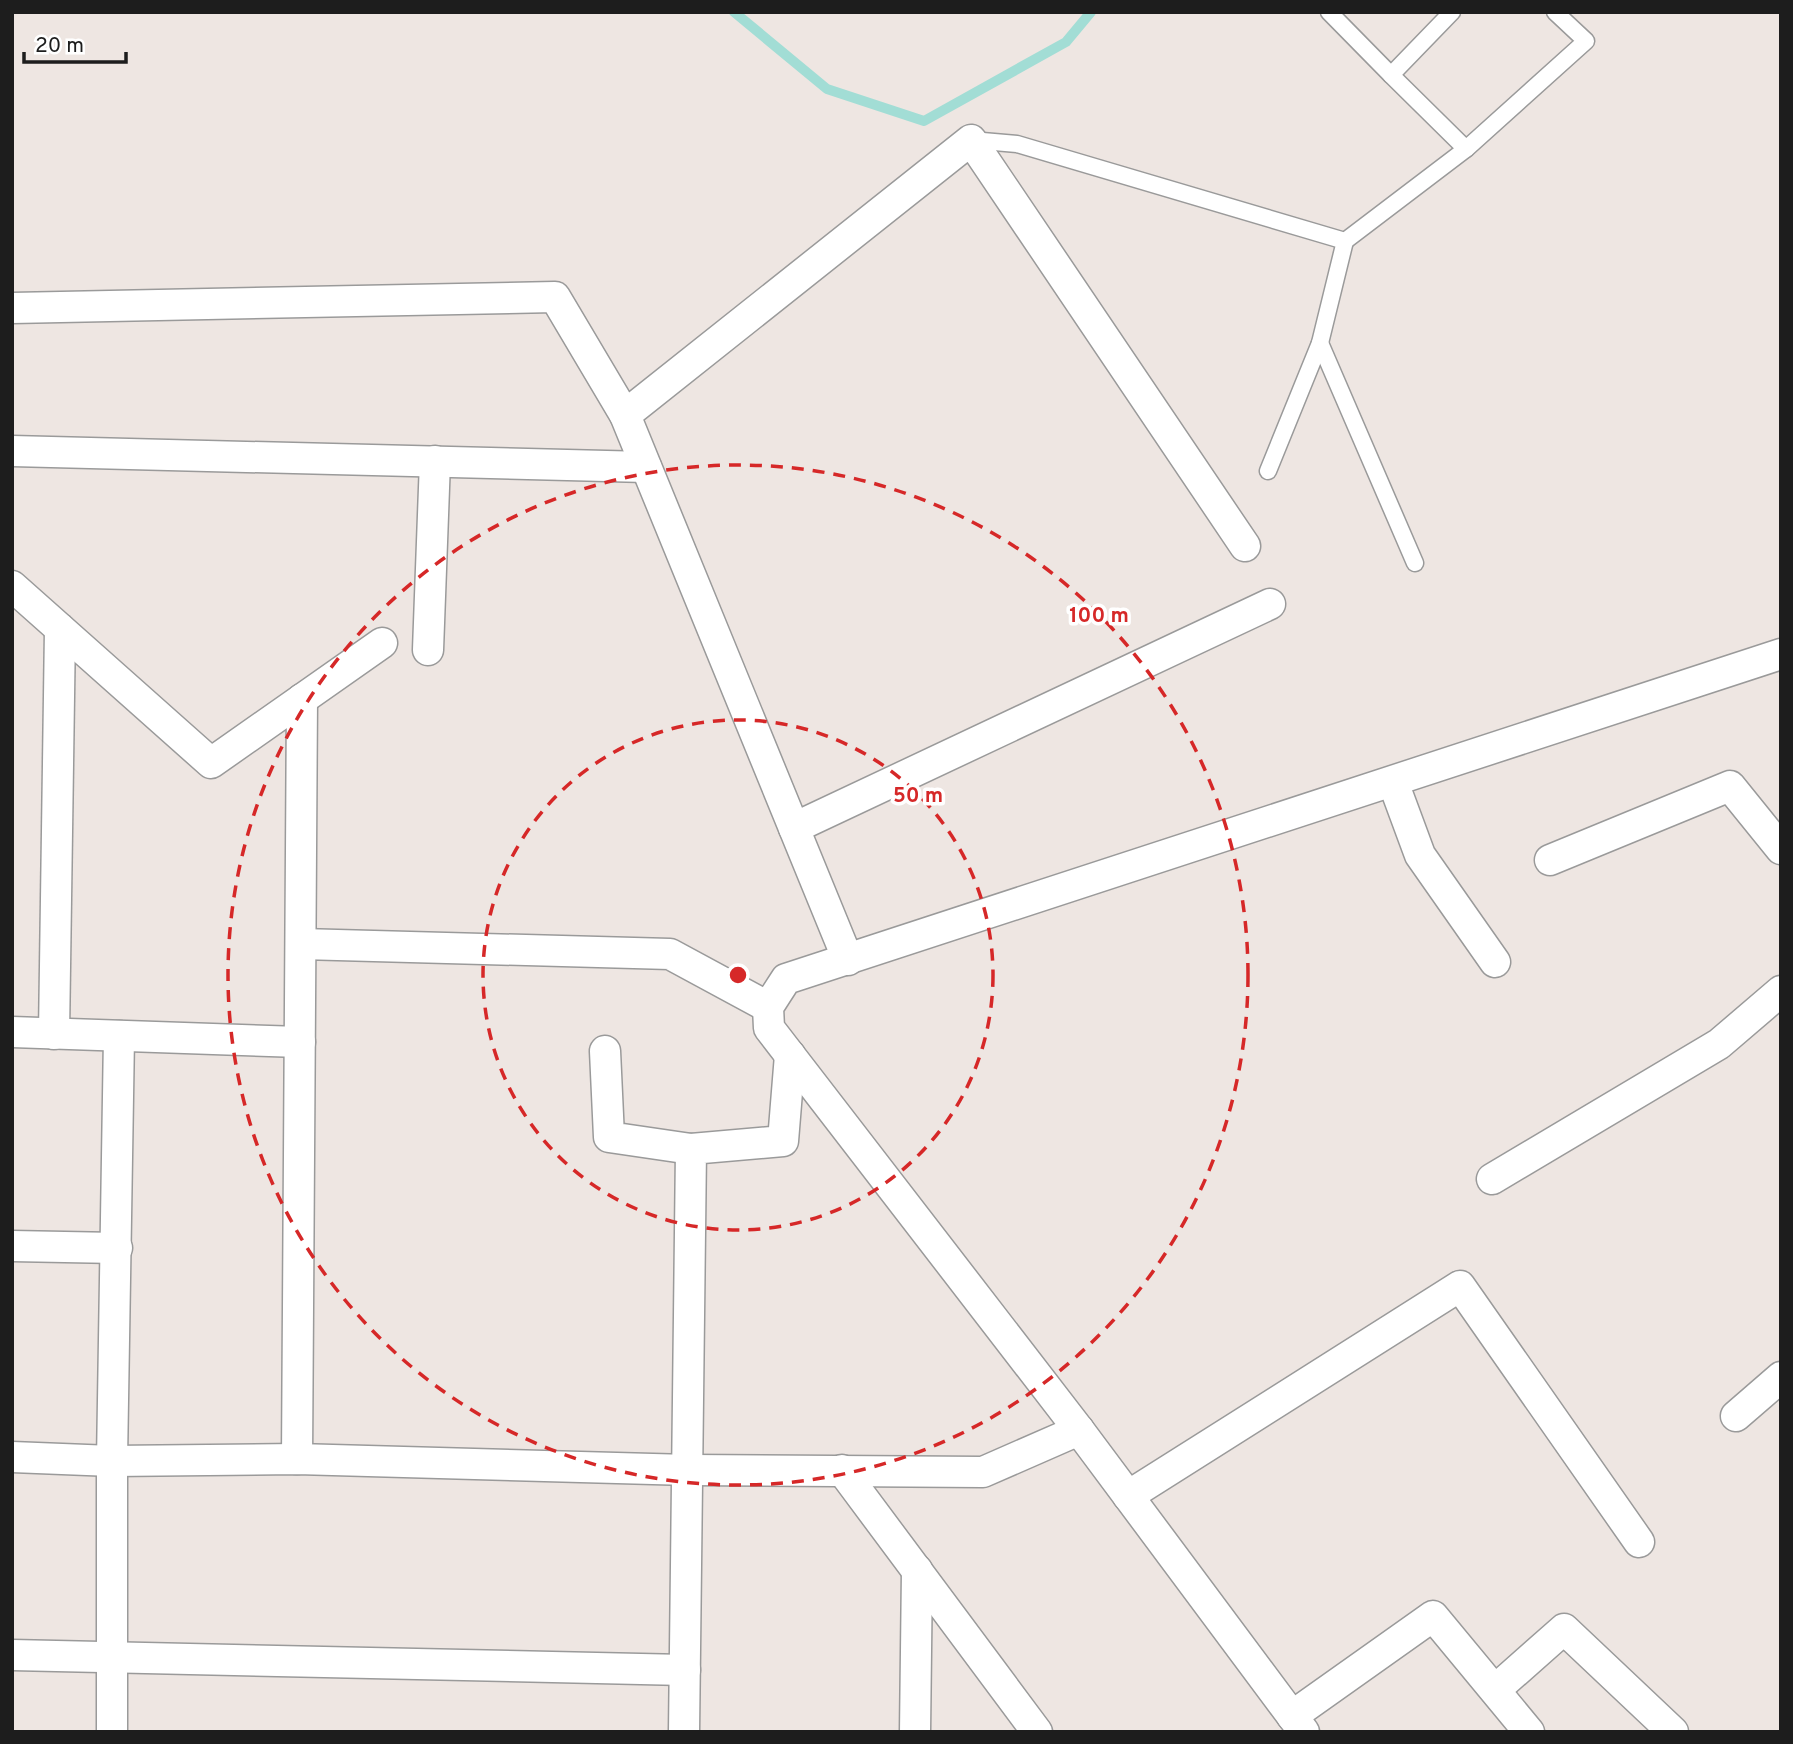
<svg xmlns="http://www.w3.org/2000/svg" width="1793" height="1744" font-family="Overpass,sans-serif">
<style>
.lines{fill:none;stroke-linecap:round;stroke-linejoin:round}
.stream{stroke:#a2ddd5;stroke-width:10}
.service-casing{stroke:#9a9a9a;stroke-width:19}
.minor-casing{stroke:#9a9a9a;stroke-width:33}
.service{stroke:#fff;stroke-width:16}
.minor{stroke:#fff;stroke-width:30}
.ring{fill:none;stroke:#d62828;stroke-width:3.5;stroke-dasharray:12 9}
.centre{fill:#d62828;stroke:#fff;stroke-width:3.5}
.ring-label{font-size:21px;text-anchor:middle;font-weight:bold;fill:#d62828;stroke:#fff;stroke-width:7;stroke-linejoin:round;paint-order:stroke}
</style>
<rect width="100%" height="100%" fill="#eee6e2"/>
<g class="lines">
<!-- stream -->
<polyline class="stream" points="734,12 827,89 924,121 1066,42 1091,12"/>
<!-- service casing -->
<g class="service-casing">
<g id="service">
<polyline points="1329,12 1391,75 1452,12"/>
<polyline points="1391,75 1466,149"/>
<polyline points="971,140 1017,144 1345,241 1466,149 1586,41 1555,12"/>
<polyline points="1320,343 1415,563"/>
<polyline points="1268,471 1320,343 1345,241"/>
</g>
</g>
<!-- minor casing -->
<g class="minor-casing">
<g id="minor">
<polyline points="12,308 555,297 625,415 848,960"/>
<polyline points="625,415 971,140 1245,546"/>
<polyline points="12,451 646,467"/>
<polyline points="12,586 211,763 382,643"/>
<polyline points="428,650 435,461"/>
<polyline points="1393,782 1420,855 1495,962"/>
<polyline points="794,828 1270,604"/>
<polyline points="1550,860 1730,786 1781,849"/>
<polyline points="301,944 670,954 768,1007"/>
<polyline points="12,1032 300,1042"/>
<polyline points="54,1034 60,629"/>
<polyline points="605,1051 609,1137 691,1149"/>
<polyline points="1492,1179 1719,1044 1781,991"/>
<polyline points="12,1246 117,1248"/>
<polyline points="1736,1416 1781,1377"/>
<polyline points="12,1457 112,1461 297,1459 689,1470 983,1472 1079,1430"/>
<polyline points="297,1459 302,699"/>
<polyline points="842,1470 1037,1732"/>
<polyline points="1128,1496 1460,1286 1639,1542"/>
<polyline points="12,1655 685,1670"/>
<polyline points="1495,1690 1564,1629 1673,1732"/>
<polyline points="1292,1716 1433,1616 1529,1732"/>
<polyline points="112,1732 112,1461 119,1036"/>
<polyline points="684,1732 691,1149 783,1141 790,1055"/>
<polyline points="915,1732 917,1570"/>
<polyline points="1304,1732 1079,1430 769,1028 768,1007 786,979 1781,654"/>
</g>
</g>
<!-- service -->
<use href="#service" class="service"/>
<!-- minor -->
<use href="#minor" class="minor"/>
</g>
<!-- distance rings -->
<g class="ring">
<circle cx="738" cy="975" r="255"/>
<circle cx="738" cy="975" r="510"/>
</g>
<circle cx="738" cy="975" r="10" class="centre"/>
<g class="ring-label">
<text x="1099" y="622">100 m</text>
<text x="918" y="802">50 m</text>
</g>
<!-- border -->
<rect width="1793" height="1744" fill="none" stroke="#1d1d1d" stroke-width="28"/>
<!-- scale -->
<path d="M24 52v10h102v-10" fill="none" stroke="#1d1d1d" stroke-width="3.5"/>
<text x="35" y="52" font-size="21" fill="#1d1d1d" stroke="#ffffff" stroke-width="5" paint-order="stroke">20 m</text>
</svg>
